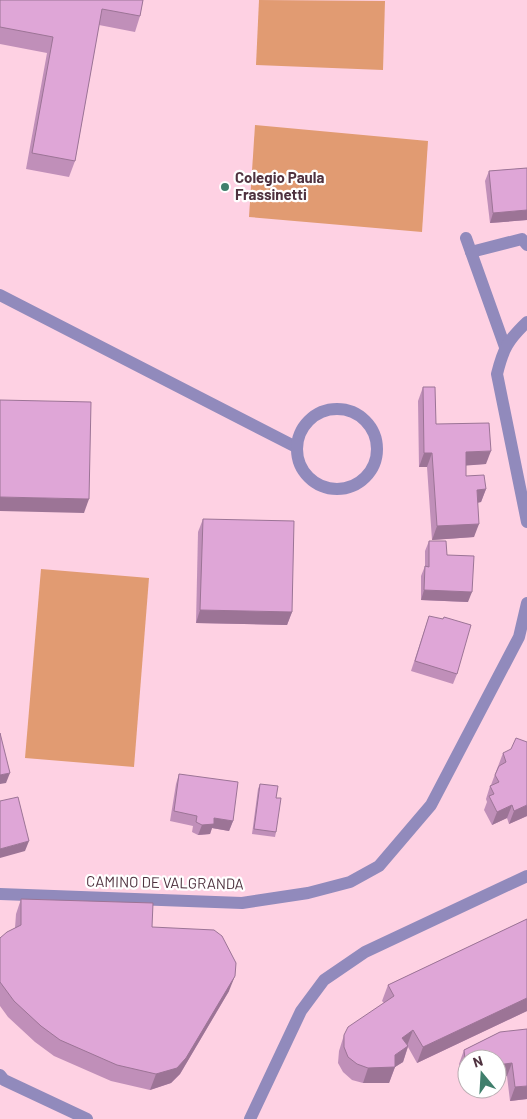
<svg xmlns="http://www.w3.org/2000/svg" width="527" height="1119" font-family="Barlow,sans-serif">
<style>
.green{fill:#e19b72}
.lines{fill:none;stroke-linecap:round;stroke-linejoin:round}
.minor{stroke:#918abc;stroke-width:12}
.wall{fill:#c08fb9}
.shaded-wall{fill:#9c7496}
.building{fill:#dfa6d7;stroke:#9c7496}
.poi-dot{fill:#407f6c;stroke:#fff;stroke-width:2}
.labels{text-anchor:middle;stroke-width:4.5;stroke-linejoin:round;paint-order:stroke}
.poi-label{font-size:15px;font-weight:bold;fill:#4f323f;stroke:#fff;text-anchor:start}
.street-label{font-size:15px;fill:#4f323f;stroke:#fff}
</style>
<rect width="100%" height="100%" fill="#fed1e3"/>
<!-- green -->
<g class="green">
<polygon points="259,0 385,1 383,70 256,65"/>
<polygon points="255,125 428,141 422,232 249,217"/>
<polygon points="41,569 149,578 134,767 25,758"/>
</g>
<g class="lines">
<!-- minor -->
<g class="minor">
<polyline points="466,238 505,347"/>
<polyline points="471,252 522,239 527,245"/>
<polyline points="0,295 296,447"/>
<path d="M527,322C508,340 503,349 497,374L527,522"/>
<circle cx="337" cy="449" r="40"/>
<polyline points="0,894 242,903 308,893 350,882 379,866 431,805 519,637 527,603"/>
<polyline points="0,1075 4,1080 87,1119"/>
<polyline points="250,1119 301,1011 324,980 365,952 527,876"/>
</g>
</g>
<!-- wall -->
<g class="wall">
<polygon points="0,0 143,0 140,16 135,32 99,25 75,161 69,177 26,169 47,53 0,44"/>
<polygon points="527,168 527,220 490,223 485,181 489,171"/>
<polygon points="423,387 436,424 486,464 466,465 466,476 486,489 481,502 478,503 474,537 432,540 427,467 419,467 418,401"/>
<polygon points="203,519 292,612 287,625 196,623 198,532"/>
<polygon points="429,541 447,555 468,602 421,600 421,576 425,566 425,551"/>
<polygon points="429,616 457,674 453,684 411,671"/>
<polygon points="503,753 527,816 509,824 507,818 492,825 484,810 487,802 486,799 490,786 491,785"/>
<polygon points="179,774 233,821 229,831 212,828 210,834 198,835 192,832 193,826 170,821 176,784"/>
<polygon points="260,784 276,798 276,832 275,837 252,834 258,789"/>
<polygon points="21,899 152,927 229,991 180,1074 171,1083 150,1090 111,1081 54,1056 35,1042 8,1017 0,1006 0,938 15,928 16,914"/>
<polygon points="527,919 527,1011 417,1063 408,1047 403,1062 395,1067 389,1083 363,1083 352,1080 343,1072 338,1063 339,1051 344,1035 384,1003 382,1001 388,985"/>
<polygon points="500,1032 527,1099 510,1101 507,1076 461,1081 459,1064 464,1050"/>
</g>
<!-- shaded-wall -->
<g class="shaded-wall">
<polygon points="527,210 527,220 490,223 493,213"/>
<polygon points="491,451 486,464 461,466 466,452"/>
<polygon points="424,453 432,453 427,467 419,467"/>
<polygon points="486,489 481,502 472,503 477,490"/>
<polygon points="0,497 89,499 84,513 0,511"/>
<polygon points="479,524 474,537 432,540 437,526"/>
<polygon points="424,590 472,592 468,602 421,600"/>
<polygon points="200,610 292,612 287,625 196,623"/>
<polygon points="10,773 6,783 0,784 0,775"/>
<polygon points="512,805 507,818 492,825 497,812"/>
<polygon points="527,805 527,816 509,824 514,811"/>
<polygon points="214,818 233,821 229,831 212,828 210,834 198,835 202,825"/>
<polygon points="29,841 25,851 0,858 0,849"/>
<polygon points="235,976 229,991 180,1074 171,1083 150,1090 156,1074"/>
<polygon points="527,998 527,1011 417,1063 423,1047"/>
<polygon points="413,1030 407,1046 402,1038"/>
<polygon points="408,1046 403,1062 395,1067 389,1083 363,1083 368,1068 395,1055"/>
<polygon points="512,1063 507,1076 497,1078 497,1065"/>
<polygon points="466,1068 467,1068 467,1081 461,1081"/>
<polygon points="527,1086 527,1099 510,1101 515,1087"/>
</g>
<!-- building -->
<g class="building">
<polygon points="0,0 143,0 140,16 102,9 75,161 32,153 53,37 0,27"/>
<polygon points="527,168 527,210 493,213 489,171"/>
<polygon points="423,387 435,387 436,424 489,423 491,451 466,452 466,476 484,475 486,489 477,490 479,524 437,526 432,453 424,453"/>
<polygon points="0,400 91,402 89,499 0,497"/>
<polygon points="203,519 294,521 292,612 200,610"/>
<polygon points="429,541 446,541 447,555 474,556 472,592 424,590 425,566 429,567"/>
<polygon points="429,616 443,619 444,617 471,625 457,674 415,661"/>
<polygon points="0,733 10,773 0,775"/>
<polygon points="516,738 527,742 527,805 514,811 512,805 497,812 489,796 494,794 490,786 499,782 495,775 499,766 506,762 503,753 511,749"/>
<polygon points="179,774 238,782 233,821 214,818 214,824 202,825 196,822 197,816 174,811"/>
<polygon points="260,784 278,786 276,798 281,798 276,832 254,829"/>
<polygon points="18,797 29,841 0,849 0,801"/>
<polygon points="21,899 153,903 152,927 214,930 222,936 236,963 235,976 186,1058 177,1068 156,1074 117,1065 60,1040 41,1026 14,1001 0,982 0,938 7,932 21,925"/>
<polygon points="527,919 527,998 423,1047 413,1030 402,1038 408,1046 395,1055 395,1067 368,1068 357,1064 348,1057 344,1047 344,1035 348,1027 394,996 388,985"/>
<polygon points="527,1029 527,1086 515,1087 512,1063 497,1065 497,1059 467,1059 467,1068 466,1068 464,1050 500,1032"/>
</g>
<!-- markers -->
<circle class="poi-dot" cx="225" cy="187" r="5"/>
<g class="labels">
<!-- poi labels -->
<g class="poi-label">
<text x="235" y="183">Colegio Paula<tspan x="235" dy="17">Frassinetti</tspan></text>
</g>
<!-- street labels -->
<g class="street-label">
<text transform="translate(165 883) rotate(1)" y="5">CAMINO DE VALGRANDA</text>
</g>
</g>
<!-- north arrow -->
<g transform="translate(482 1074) rotate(342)"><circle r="24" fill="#ffffff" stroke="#b9adb2"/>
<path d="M0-4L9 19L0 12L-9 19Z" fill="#407f6c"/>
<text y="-8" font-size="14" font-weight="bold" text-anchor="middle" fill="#4f323f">N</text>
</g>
</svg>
